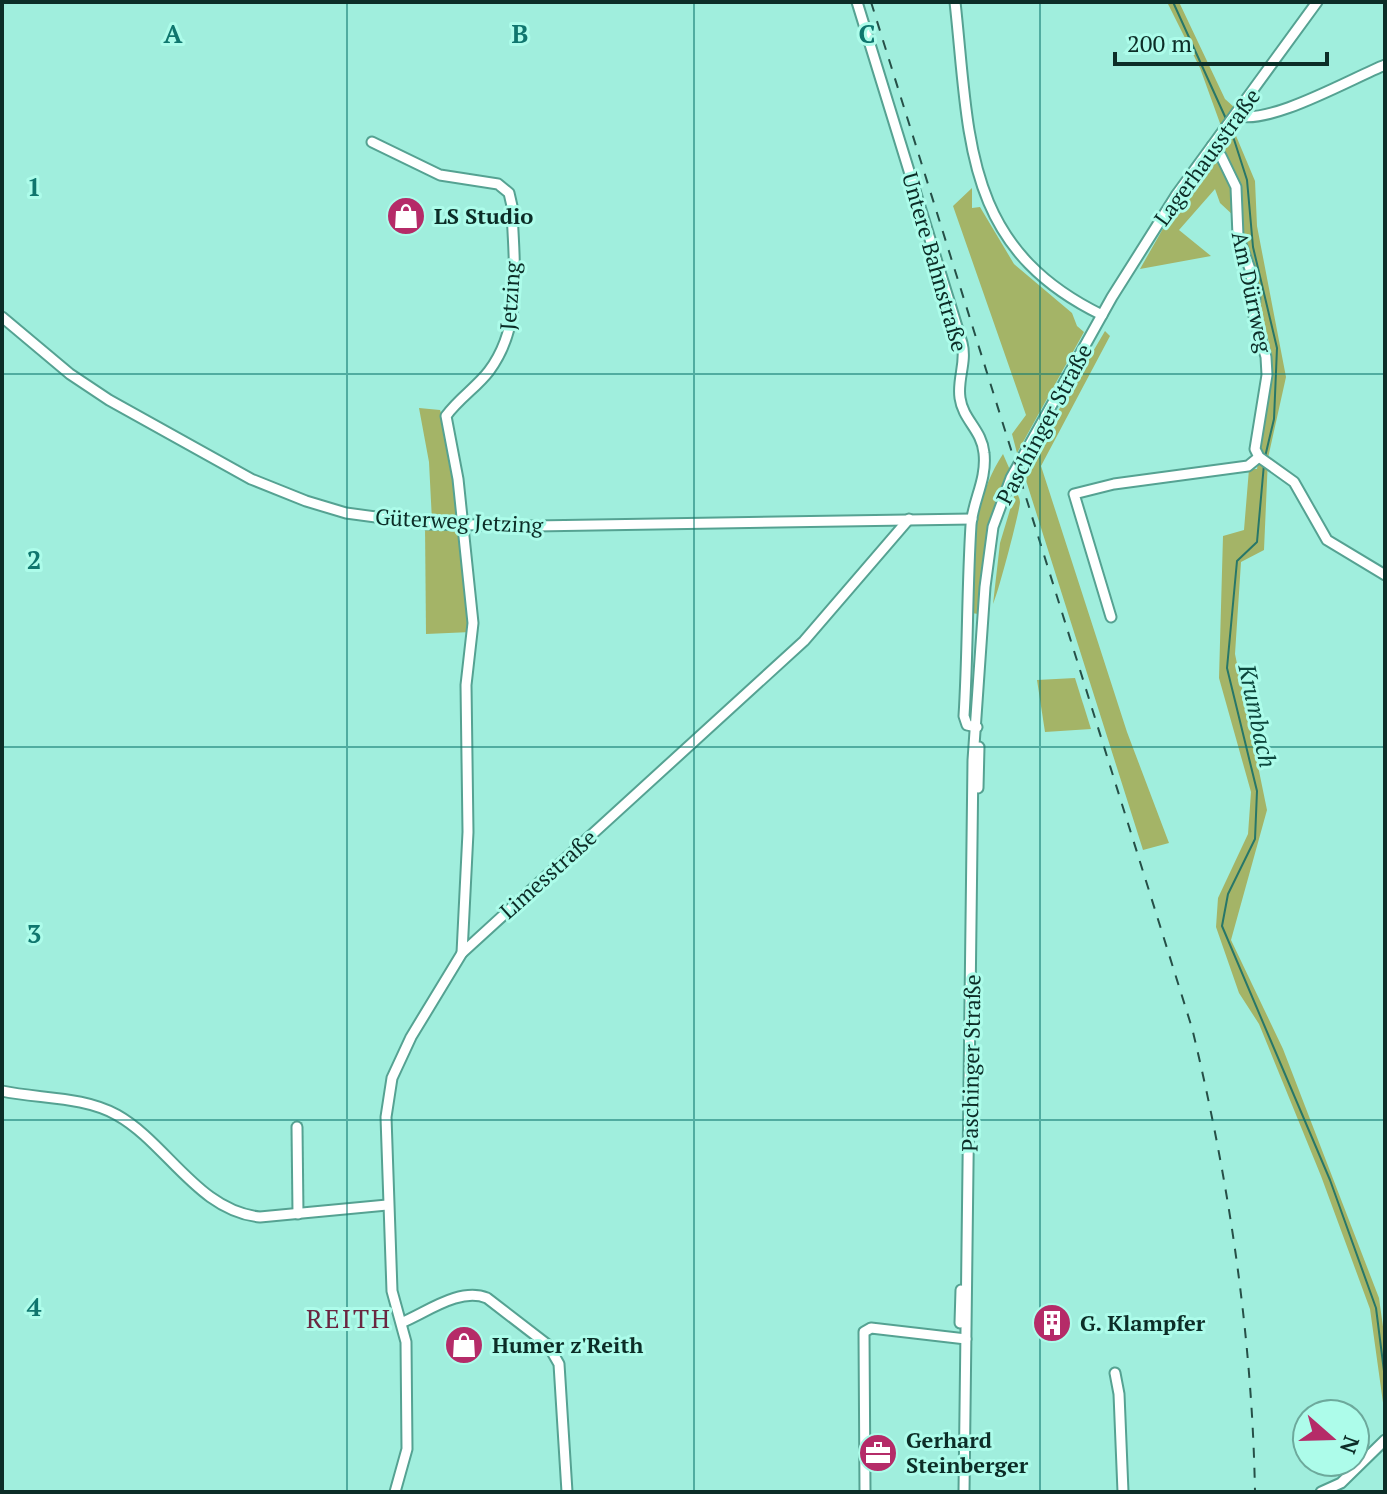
<svg xmlns="http://www.w3.org/2000/svg" width="1387" height="1494" font-family="'PT Serif',serif">
<style>
.green{fill:#a4b467}
.lines{fill:none;stroke-linecap:round;stroke-linejoin:round}
.stream{stroke:#277769;stroke-width:2}
.minor-casing{stroke:#55a292;stroke-width:13}
.minor{stroke:#fff;stroke-width:9}
.rail{stroke:#264f47;stroke-width:2;stroke-dasharray:10 10;stroke-linecap:butt}
.grid{fill:none;stroke:#0f766e;stroke-width:2;stroke-opacity:0.55}
.labels{text-anchor:middle;stroke-width:6;stroke-linejoin:round;paint-order:stroke}
.street-label{font-size:22px;fill:#0c2d27;stroke:#adfcea}
.poi-label{font-size:22px;font-weight:bold;fill:#0c2d27;stroke:#adfcea;text-anchor:start}
.water-label{font-size:24px;font-style:italic;fill:#0d473d;stroke:#adfcea}
.quarter-label{font-size:26px;letter-spacing:2px;fill:#6a2641;stroke:#adfcea}
.grid-label{font-size:26px;text-anchor:middle;font-weight:bold;fill:#0f766e;stroke:#adfcea;stroke-width:6;stroke-linejoin:round;paint-order:stroke}
</style>
<rect width="100%" height="100%" fill="#a0eedd"/>
<!-- green -->
<g class="green">
<polygon points="1167,2 1179,2 1225,99 1235,108 1221,126 1200,68"/>
<polygon points="1234,131 1255,181 1257,226 1286,377 1268,458 1264,550 1241,562 1235,654 1267,810 1231,940 1283,1049 1379,1298 1385,1341 1385,1417 1370,1309 1321,1176 1259,1024 1239,993 1216,927 1218,898 1248,834 1251,792 1219,678 1223,536 1244,530 1249,469 1257,469 1272,356 1244,234 1240,193 1236,175 1220,148"/>
<polygon points="1214,155 1231,186 1234,216 1220,203 1215,189 1179,230 1211,256 1140,269 1165,225"/>
<polygon points="972,188 972,208 980,207 1014,264 1072,313 1077,326 1084,332 1017,453 1012,434 1026,415 953,206"/>
<polygon points="1105,331 1110,336 1041,466 1127,732 1169,843 1143,850 1023,471"/>
<polygon points="419,408 440,410 445,425 457,515 455,520 432,521 429,462"/>
<path d="M1003,454L1010,470C987,517 980,563 978,614L972,613C973,558 971,502 1003,454Z"/>
<path d="M1016,490C1017,494 1020,498 1020,502C1020,510 998,594 993,604L1000,543Z"/>
<polygon points="425,526 458,528 462,532 471,632 426,634"/>
<polygon points="1075,678 1091,729 1045,732 1037,680"/>
</g>
<g class="lines">
<!-- stream -->
<g class="stream">
<polyline points="1173,2 1227,121"/>
<polyline points="1230,127 1247,180 1253,247 1277,348 1274,419 1265,457"/>
<polyline points="1264,464 1257,542 1237,561 1227,668 1257,791 1255,839 1228,894 1222,926 1330,1180 1376,1308 1385,1379"/>
</g>
<!-- minor casing -->
<g class="minor-casing">
<g id="minor">
<path d="M857,2L962,343C967,362 957,379 960,398C963,420 982,430 984,453C987,480 973,500 971,525C967,589 968,653 964,716L967,725L977,727"/>
<path d="M955,2C970,137 962,247 1102,315"/>
<path d="M1236,115C1267,127 1352,78 1385,65"/>
<path d="M372,142L440,175L498,184L509,193L512,206C513,262 525,323 489,371C477,387 459,398 446,416L458,479L473,623L466,685L468,832L462,953"/>
<polyline points="1212,146 1221,156 1236,187 1238,236 1250,269 1255,298 1254,316 1266,357 1267,375 1255,449 1259,457 1294,482 1327,540 1385,575"/>
<polyline points="2,317 70,374 109,400 251,479 306,501 346,513 428,524 534,526 972,519"/>
<polyline points="1111,617 1074,494 1114,484 1248,466 1259,457"/>
<polyline points="978,788 979,747"/>
<path d="M2,1091C39,1099 83,1096 117,1115C167,1143 198,1211 260,1217L387,1205"/>
<polyline points="297,1127 298,1214"/>
<path d="M403,1322C427,1312 460,1287 487,1298L548,1345L559,1364L567,1492"/>
<polyline points="960,1323 961,1290"/>
<polyline points="1115,1373 1119,1394 1123,1492"/>
<polyline points="395,1492 407,1449 406,1342 392,1291 386,1117 392,1078 411,1037 462,953 804,641 909,519"/>
<polyline points="865,1492 864,1332 871,1328 966,1339"/>
<polyline points="964,1492 973,760 985,587 993,527 1011,478 1112,297 1177,194 1317,2"/>
<polyline points="1321,1492 1341,1483 1385,1440"/>
</g>
</g>
<!-- minor -->
<use href="#minor" class="minor"/>
<!-- rail -->
<path class="rail" d="M871,2L1192,1028C1229,1181 1252,1334 1255,1492"/>
</g>
<!-- grid -->
<path class="grid" d="M347,2V1492M694,2V1492M1040,2V1492M2,374H1385M2,747H1385M2,1120H1385"/>
<!-- icons -->
<defs>
<g id="shop-disc" transform="scale(2)"><circle r="9.5" fill="#b52b68" stroke="#adfcea"/><path d="M-5-2.5h2.3a2.7 3.5 0 0 1 5.4 0H5L5.5 6h-11ZM-1.5-2.5h3a1.5 2.3 0 0 0-3 0Z" fill="#fff"/></g>
<g id="building-disc" transform="scale(2)"><circle r="9.5" fill="#b52b68" stroke="#adfcea"/><path d="M-4-6H4V6H1V3H-1V6H-4ZM-2.5-4.3h1.7v1.8h-1.7ZM.8-4.3h1.7v1.8H.8ZM-2.5-1h1.7V.8h-1.7ZM.8-1h1.7V.8H.8Z" fill="#fff"/></g>
<g id="office-disc" transform="scale(2)"><circle r="9.5" fill="#b52b68" stroke="#adfcea"/><path d="M-6-3h4V-5.5h4V-3h4V5H-6ZM-1-4.5V-3h2v-1.5ZM-6 0V1H6V0Z" fill="#fff"/></g>
</defs>
<g fill-rule="evenodd">
<use href="#shop-disc" x="406" y="216"/>
<use href="#building-disc" x="1052" y="1323"/>
<use href="#shop-disc" x="464" y="1345"/>
<use href="#office-disc" x="878" y="1453"/>
</g>
<g class="labels">
<!-- street labels -->
<g class="street-label">
<text transform="translate(1207 157) rotate(-54)" y="8">Lagerhausstraße</text>
<text transform="translate(935 262) rotate(74)" y="8">Untere Bahnstraße</text>
<text transform="translate(1252 292) rotate(78)" y="8">Am Dürrweg</text>
<text transform="translate(510 296) rotate(-86)" y="8">Jetzing</text>
<text transform="translate(1044 424) rotate(-62)" y="8">Paschinger Straße</text>
<text transform="translate(459 521) rotate(3)" y="8">Güterweg Jetzing</text>
<text transform="translate(548 874) rotate(-42)" y="8">Limesstraße</text>
<text transform="translate(971 1063) rotate(-89)" y="8">Paschinger Straße</text>
</g>
<!-- poi labels -->
<g class="poi-label">
<text x="434" y="224">LS Studio</text>
<text x="1080" y="1331">G. Klampfer</text>
<text x="492" y="1353">Humer z'Reith</text>
<text x="906" y="1448">Gerhard<tspan x="906" dy="25">Steinberger</tspan></text>
</g>
<!-- water labels -->
<g class="water-label">
<text transform="translate(1257 716) rotate(78)" y="8">Krumbach</text>
</g>
<!-- quarter labels -->
<g class="quarter-label">
<text x="349" y="1328">REITH</text>
</g>
</g>
<g class="grid-label">
<text x="173" y="43">A</text>
<text x="520" y="43">B</text>
<text x="867" y="43">C</text>
<text x="34" y="196">1</text>
<text x="34" y="569">2</text>
<text x="34" y="943">3</text>
<text x="34" y="1316">4</text>
</g>
<!-- border -->
<rect width="1387" height="1494" fill="none" stroke="#0c2d27" stroke-width="8"/>
<!-- north arrow -->
<g transform="translate(1331 1438) rotate(110)"><circle r="38" fill="#adfcea" stroke="#6da99c" stroke-width="2"/>
<path d="M0-6L14 30L0 20L-14 30Z" fill="#b52b68"/>
<text y="-12" font-size="22" font-weight="bold" text-anchor="middle" fill="#0c2d27">N</text>
</g>
<!-- scale -->
<path d="M1115 52v12h212v-12" fill="none" stroke="#0c2d27" stroke-width="4"/>
<text x="1127" y="52" font-size="24" fill="#0c2d27" stroke="#adfcea" stroke-width="6" paint-order="stroke">200 m</text>
</svg>
